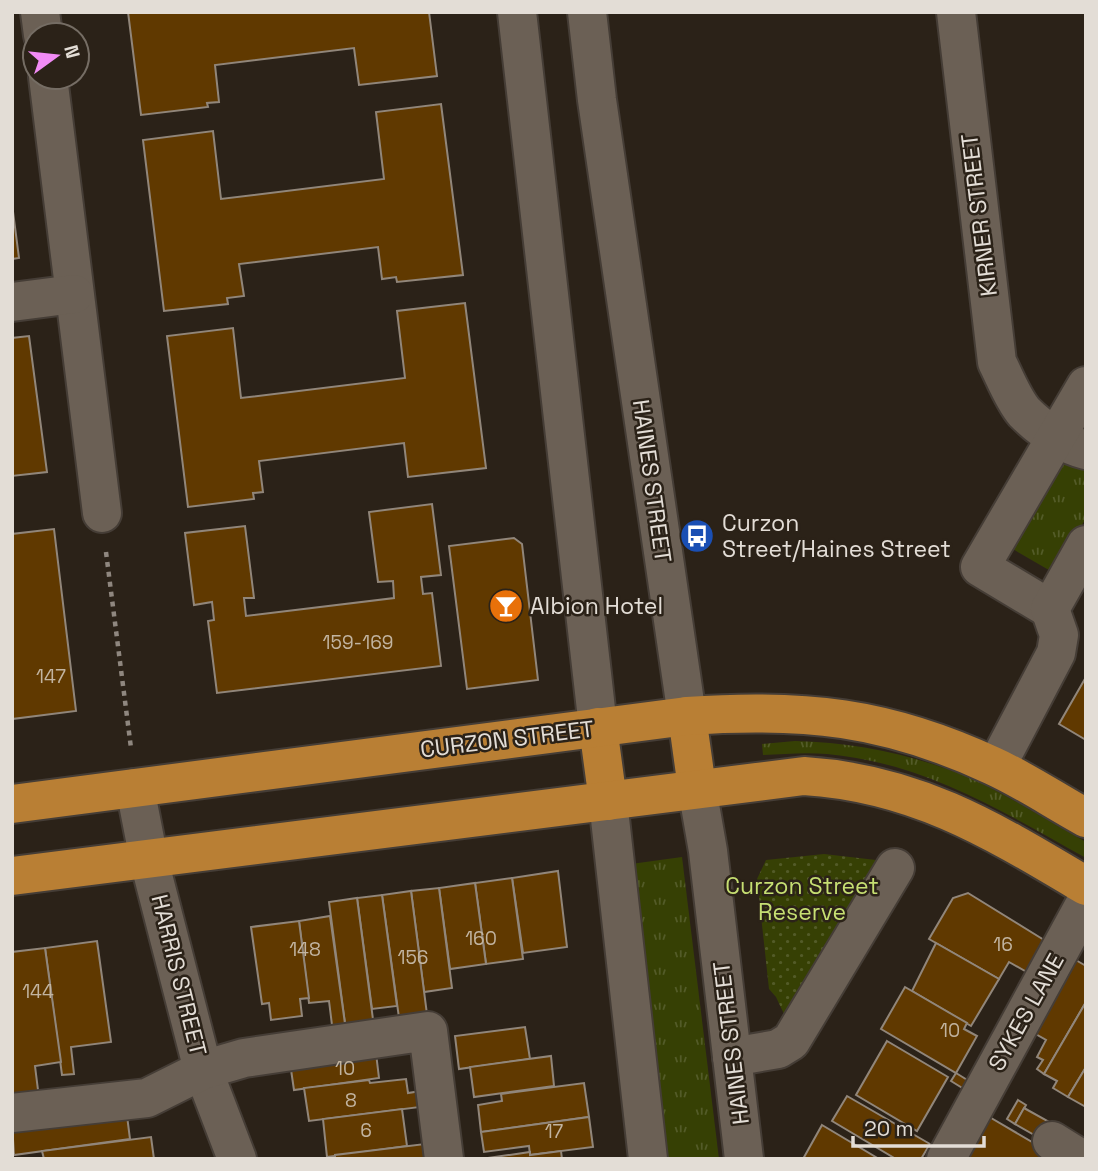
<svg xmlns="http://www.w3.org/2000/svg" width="1098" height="1171" font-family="'Space Grotesk',sans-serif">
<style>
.grass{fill:url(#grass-tufts)}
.park{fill:url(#park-dots)}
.building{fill:#603900;stroke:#91867a;stroke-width:2}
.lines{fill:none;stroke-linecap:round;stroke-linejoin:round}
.minor-casing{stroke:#453d36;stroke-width:42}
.highway-casing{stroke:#453d36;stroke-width:42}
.path{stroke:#8f877f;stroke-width:4.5;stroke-dasharray:5 5;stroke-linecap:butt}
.minor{stroke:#6b6055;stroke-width:38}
.highway{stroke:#b97f34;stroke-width:38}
.labels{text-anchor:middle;stroke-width:5;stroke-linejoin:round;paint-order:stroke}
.number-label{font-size:19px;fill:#c2b4a0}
.street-label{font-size:23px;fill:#e3ddd6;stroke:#2b2218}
.poi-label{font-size:23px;fill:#e3ddd6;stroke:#2b2218;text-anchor:start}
.park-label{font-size:23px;fill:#c6df72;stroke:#2b2218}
</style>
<defs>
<pattern id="grass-tufts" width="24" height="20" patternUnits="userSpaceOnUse" patternTransform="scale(1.75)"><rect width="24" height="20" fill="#364004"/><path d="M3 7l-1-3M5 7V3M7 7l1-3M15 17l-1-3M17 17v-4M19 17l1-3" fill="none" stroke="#535b28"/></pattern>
<pattern id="park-dots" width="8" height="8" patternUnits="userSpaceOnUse" patternTransform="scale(1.75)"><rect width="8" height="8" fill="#364004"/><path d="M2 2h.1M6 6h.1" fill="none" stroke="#535b28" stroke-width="1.8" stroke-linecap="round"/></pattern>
</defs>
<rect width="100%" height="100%" fill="#2b2218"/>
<!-- grass -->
<g class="grass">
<polygon points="1086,418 1086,518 1054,573 1011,548"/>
<path d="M795,741C853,742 910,754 963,775C1006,793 1046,820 1086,842V858C1002,811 925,763 827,754C806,752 784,754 763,755L762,744Z"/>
<polygon points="682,857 719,1159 668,1159 631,864"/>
</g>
<!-- park -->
<polygon class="park" points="824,854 876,860 784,1014 776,997 769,989 757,879 766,860"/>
<!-- building -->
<g class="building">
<polygon points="128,12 429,12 437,76 359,85 354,48 215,65 219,102 207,103 208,107 141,115"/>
<polygon points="441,104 463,275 397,282 396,277 382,279 378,247 239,264 244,296 227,298 228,304 164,311 143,140 213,131 221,199 384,179 376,112"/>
<polygon points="12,204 19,258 12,259"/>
<polygon points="465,303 486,468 408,477 404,443 259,461 263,492 253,493 254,499 188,507 167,336 233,328 241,398 405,378 397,311"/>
<polygon points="29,336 47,472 12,476 12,338"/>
<polygon points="432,504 441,575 421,577 423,594 432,593 441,666 217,693 208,621 214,620 212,602 194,605 185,533 245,526 254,598 244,598 246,616 394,598 393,581 378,582 369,512"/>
<polygon points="54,529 76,711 12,719 12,534"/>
<polygon points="514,538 522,544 538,680 467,689 449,546"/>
<polygon points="1086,677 1086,740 1059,724"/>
<polygon points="558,871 567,947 523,953 512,878"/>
<polygon points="512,878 523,959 486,964 475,883"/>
<polygon points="475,883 486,964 450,969 439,888"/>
<polygon points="439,888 452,988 424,992 411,891"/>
<polygon points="411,891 428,1022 400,1025 382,895"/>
<polygon points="968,893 1057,948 1039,979 1009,962 999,979 929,939 953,898"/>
<polygon points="382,895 397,1006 372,1009 357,898"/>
<polygon points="357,898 374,1027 346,1031 329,902"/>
<polygon points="330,916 346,1031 333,1033 329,1001 309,1003 299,921"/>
<polygon points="299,921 309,998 300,999 302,1016 271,1020 269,1003 262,1004 251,927"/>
<polygon points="97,941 111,1042 71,1047 74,1074 62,1075 45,948"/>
<polygon points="936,943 999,979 971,1026 912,991"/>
<polygon points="45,948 61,1062 35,1066 39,1098 12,1102 12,952"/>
<polygon points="1074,959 1086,966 1086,1002 1044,1074 1037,1069 1043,1060 1037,1057 1046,1040 1032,1032"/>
<polygon points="905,987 967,1023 964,1029 977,1036 956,1073 881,1029"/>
<polygon points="1086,1002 1086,1067 1068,1097 1053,1088 1057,1081 1044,1074"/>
<polygon points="525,1027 530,1059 459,1069 455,1036"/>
<polygon points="887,1041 948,1077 917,1131 856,1095"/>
<polygon points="375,1045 379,1078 294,1090 289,1056"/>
<polygon points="551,1056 554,1086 474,1097 470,1067"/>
<polygon points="1086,1067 1086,1107 1068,1097"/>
<polygon points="956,1073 977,1086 972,1094 951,1081"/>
<polygon points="406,1079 408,1093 427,1090 428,1106 309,1121 304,1088 369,1080 370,1083"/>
<polygon points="584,1083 589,1117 481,1132 478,1105 502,1101 501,1094"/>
<polygon points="847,1096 930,1144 921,1159 896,1159 832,1121"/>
<polygon points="1018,1100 1026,1105 1015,1124 1007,1119"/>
<polygon points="126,1108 130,1139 14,1155 12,1123"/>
<polygon points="1024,1108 1053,1124 1043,1140 1015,1124"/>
<polygon points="402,1109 407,1146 327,1157 323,1119"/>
<polygon points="986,1115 1061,1159 961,1159"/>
<polygon points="589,1117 593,1147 530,1155 529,1146 484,1152 481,1132"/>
<polygon points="822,1125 879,1159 803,1159"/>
<polygon points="151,1137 154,1159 44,1159 42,1151"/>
<polygon points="433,1143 436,1159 335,1159 335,1155"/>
<polygon points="561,1151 562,1159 481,1159 530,1152 530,1155"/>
</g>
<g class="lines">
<!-- minor casing -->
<g class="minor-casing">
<g id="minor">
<polyline points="40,12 43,35"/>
<polyline points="517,12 598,727"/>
<polyline points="587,12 597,100 687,716"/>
<path d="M956,12L997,362C1005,378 1013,399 1024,412C1041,429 1063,444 1086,450"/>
<polyline points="48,77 102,513"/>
<polyline points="12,302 74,294"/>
<polyline points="1050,609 980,567 1086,386"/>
<polyline points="996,767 1056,653 1059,635 1050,609 1086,545"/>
<polyline points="135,788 149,860 203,1070 237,1159"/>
<polyline points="697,788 708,851 744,1159"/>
<polyline points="608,801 648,1159"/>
<polyline points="732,1057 778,1049 791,1041 895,868"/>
<polyline points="12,1113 147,1098 203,1070 244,1058 428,1031 444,1159"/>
<polyline points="1052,1141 1081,1159"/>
<polyline points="946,1159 1086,902"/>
</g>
</g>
<!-- highway casing -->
<g class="highway-casing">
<g id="highway">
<polyline points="687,716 697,788"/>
<polyline points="598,727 608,801"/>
<path d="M12,804L687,716C803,708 886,716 993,766C1024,780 1055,801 1086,818"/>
<path d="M12,876L804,776C916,783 992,830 1086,886"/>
</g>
</g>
<!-- path -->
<polyline class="path" points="106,552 131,748"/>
<!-- minor -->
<use href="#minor" class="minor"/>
<!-- highway -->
<use href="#highway" class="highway"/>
</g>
<!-- icons -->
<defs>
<g id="bus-disc" transform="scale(1.75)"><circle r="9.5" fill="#1a4fb4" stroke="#2b2218"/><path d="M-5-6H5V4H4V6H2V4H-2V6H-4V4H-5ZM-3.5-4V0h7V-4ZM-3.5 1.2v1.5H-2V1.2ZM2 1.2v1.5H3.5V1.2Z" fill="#fff"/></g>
<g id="bar-disc" transform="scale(1.75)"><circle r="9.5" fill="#e8710a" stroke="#2b2218"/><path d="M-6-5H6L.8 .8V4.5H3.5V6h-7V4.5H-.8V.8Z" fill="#fff"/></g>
</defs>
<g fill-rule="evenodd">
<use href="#bus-disc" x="697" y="536"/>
<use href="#bar-disc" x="506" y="606"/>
</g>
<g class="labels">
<!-- number labels -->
<g class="number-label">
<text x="358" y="649">159-169</text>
<text x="51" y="683">147</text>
<text x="481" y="945">160</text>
<text x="1003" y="951">16</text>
<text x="305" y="956">148</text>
<text x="413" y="964">156</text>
<text x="38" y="998">144</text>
<text x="950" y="1037">10</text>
<text x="345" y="1075">10</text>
<text x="351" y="1107">8</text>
<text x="366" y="1137">6</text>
<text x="554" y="1138">17</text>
</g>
<!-- street labels -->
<g class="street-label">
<text transform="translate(979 215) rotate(-97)" y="8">KIRNER STREET</text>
<text transform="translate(652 481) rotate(82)" y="8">HAINES STREET</text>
<text transform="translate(507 739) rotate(-7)" y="8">CURZON STREET</text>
<text transform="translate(179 975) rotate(76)" y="8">HARRIS STREET</text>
<text transform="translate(1026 1012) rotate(-61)" y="8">SYKES LANE</text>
<text transform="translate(731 1043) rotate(-97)" y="8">HAINES STREET</text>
</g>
<!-- poi labels -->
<g class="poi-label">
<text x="722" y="531">Curzon<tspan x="722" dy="26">Street/Haines Street</tspan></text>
<text x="530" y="614">Albion Hotel</text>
</g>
<!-- park labels -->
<g class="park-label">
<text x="802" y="894">Curzon Street<tspan x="802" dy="26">Reserve</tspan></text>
</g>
</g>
<!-- border -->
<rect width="1098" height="1171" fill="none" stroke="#e3ddd6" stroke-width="28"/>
<!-- north arrow -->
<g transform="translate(56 56) rotate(75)"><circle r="33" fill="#2b2218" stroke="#756d64" stroke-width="2"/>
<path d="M0-5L12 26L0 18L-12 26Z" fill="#f18bf5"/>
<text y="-10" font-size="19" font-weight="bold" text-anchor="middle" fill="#e3ddd6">N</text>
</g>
<!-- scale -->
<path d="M853 1136v10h131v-10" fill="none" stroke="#e3ddd6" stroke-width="3.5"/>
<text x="864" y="1136" font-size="21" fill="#e3ddd6" stroke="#2b2218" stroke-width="5" paint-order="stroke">20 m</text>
</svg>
